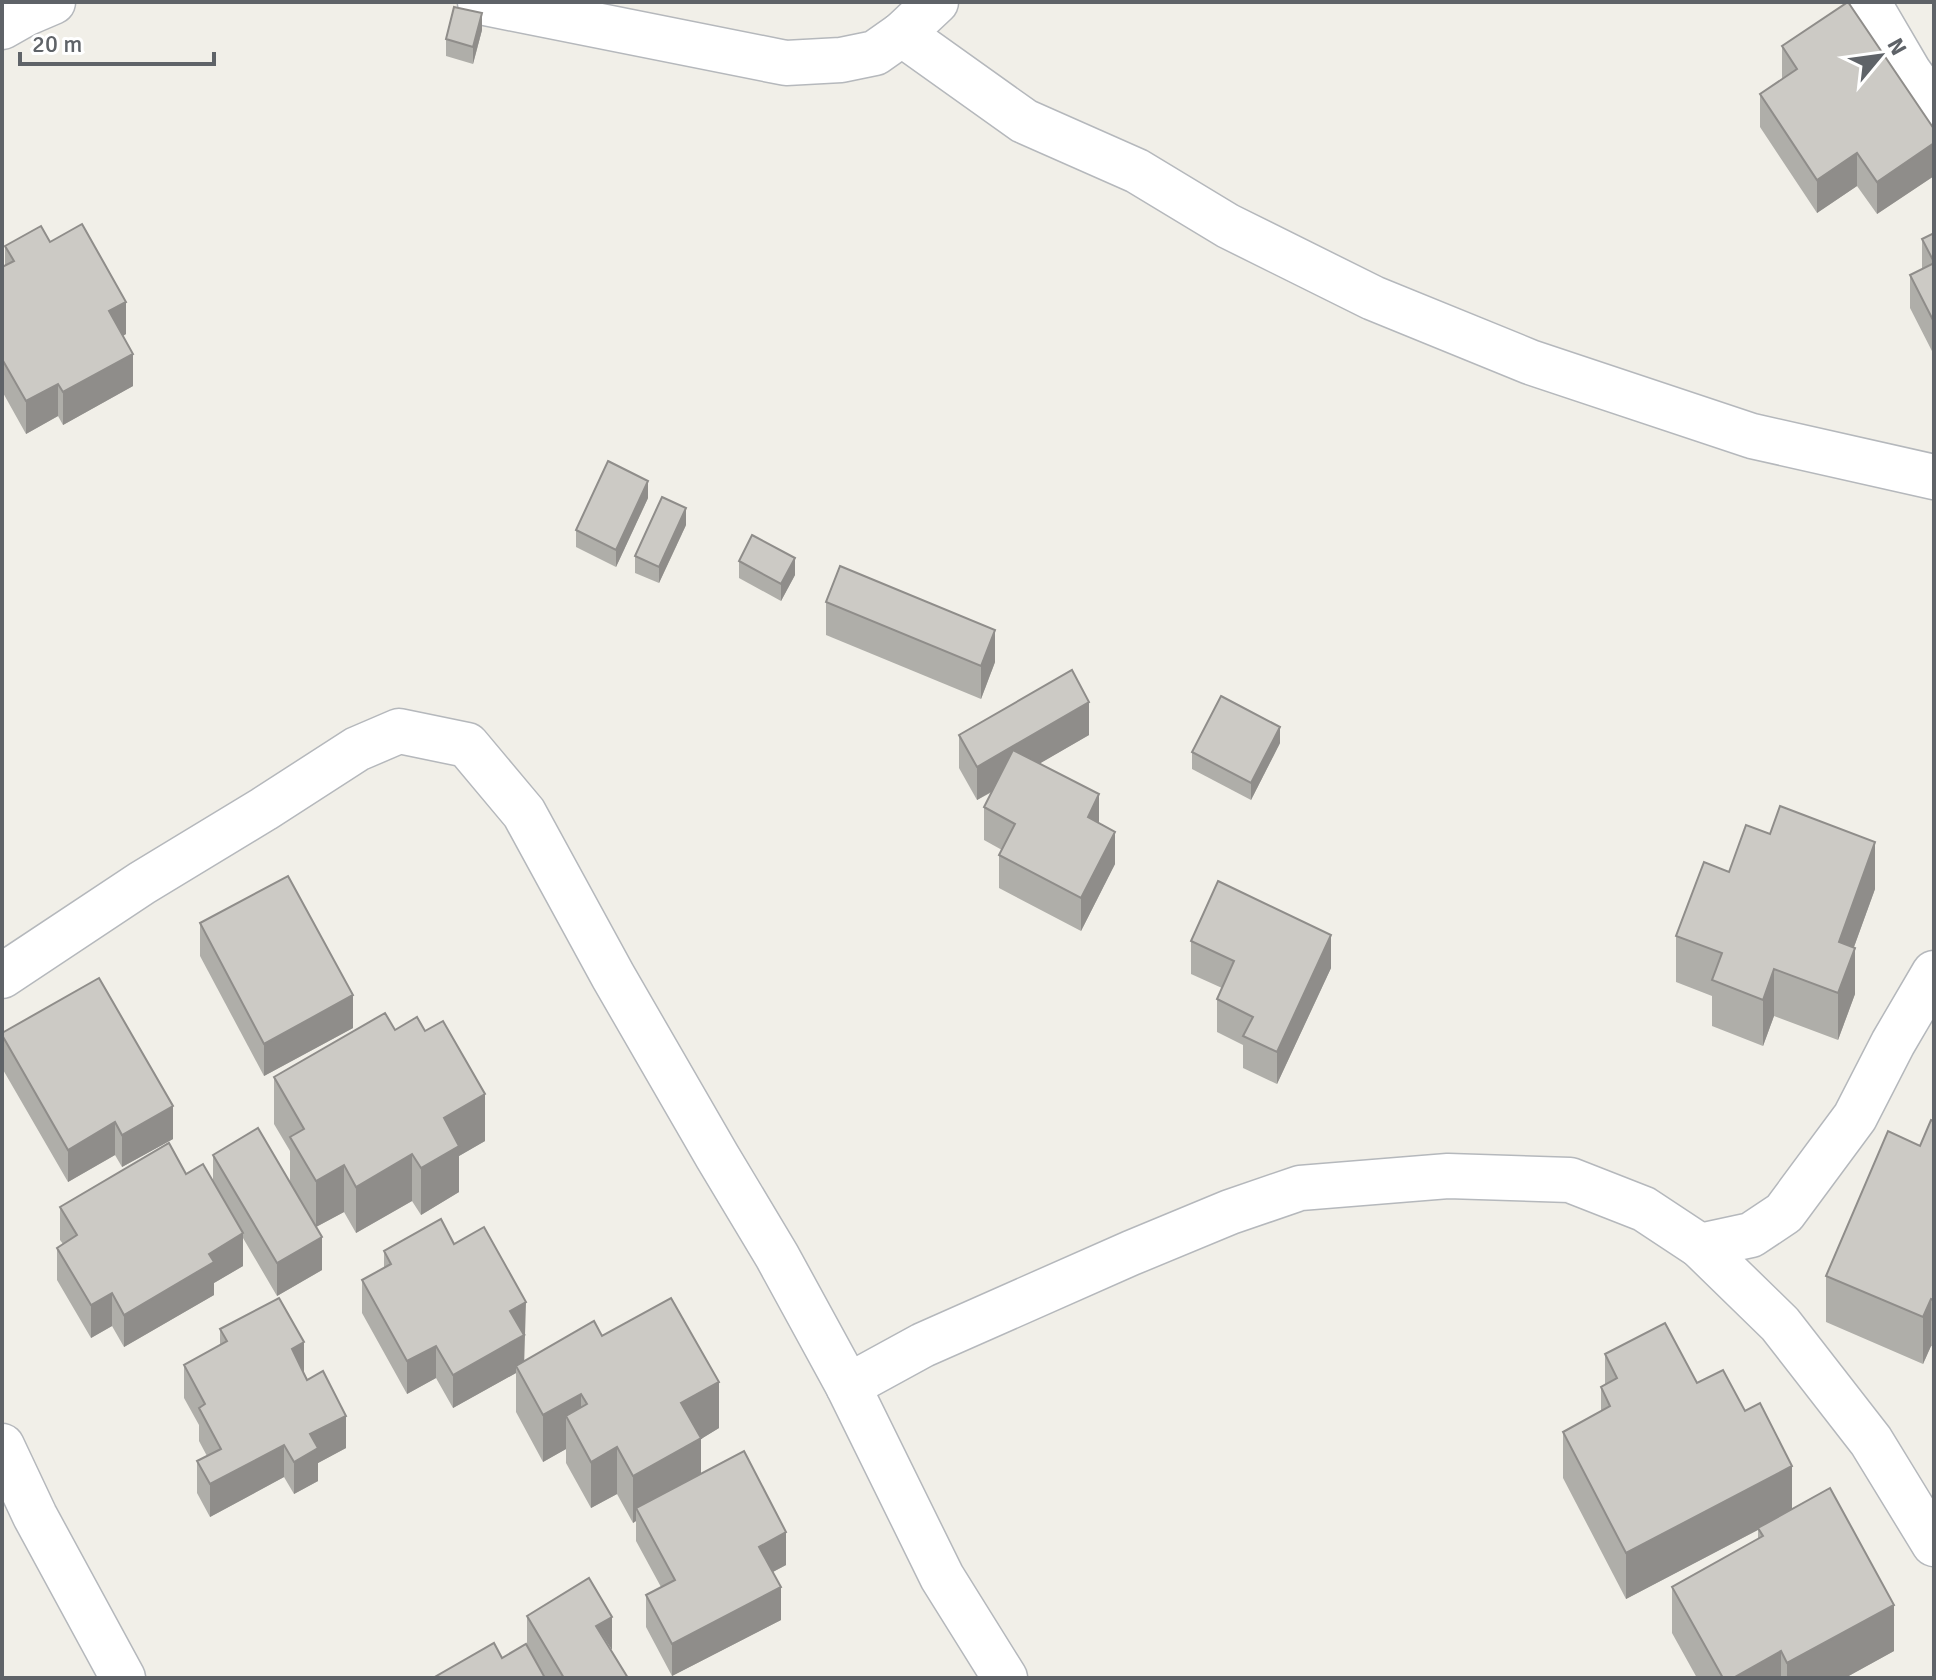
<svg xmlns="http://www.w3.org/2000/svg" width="1936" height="1680" font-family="Signika,sans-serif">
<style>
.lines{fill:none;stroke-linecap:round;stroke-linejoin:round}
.street-casing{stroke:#b5b8bc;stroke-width:47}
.street{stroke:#fff;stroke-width:44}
.wall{fill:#afaea9}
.shaded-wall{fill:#8f8d8a}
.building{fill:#cccac5;stroke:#8f8d8a;stroke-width:2}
</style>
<rect width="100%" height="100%" fill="#f1efe8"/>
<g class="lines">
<!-- street casing -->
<g class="street-casing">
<g id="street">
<polyline points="480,2 786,63 841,60 875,53 902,34 936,2"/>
<polyline points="1868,2 1909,72 1934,107"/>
<polyline points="2,27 25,14 53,2"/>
<polyline points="902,34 1024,121 1137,171 1228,226 1373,298 1530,362 1752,436 1934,477"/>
<polyline points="2,976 142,883 264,809 357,749 399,731 467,745 524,813 613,976 717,1156 777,1256 848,1386 942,1577 1005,1678"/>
<polyline points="1700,1246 1751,1235 1784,1213 1855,1117 1893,1043 1934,973"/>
<polyline points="848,1386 923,1345 1131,1253 1230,1212 1300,1188 1448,1176 1570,1180 1644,1209 1700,1246 1780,1324 1871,1441 1934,1544"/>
<polyline points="2,1446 35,1516 123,1678"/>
</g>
</g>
<!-- street -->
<use href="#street" class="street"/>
</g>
<!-- wall -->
<g class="wall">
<polygon points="482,30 473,64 446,56 446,39"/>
<polygon points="1782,46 1934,129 1934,176 1877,214 1857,186 1817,213 1760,127 1760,94 1782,79"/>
<polygon points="1934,233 1934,355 1910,308 1910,275 1922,269 1922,239"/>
<polygon points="50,242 126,334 123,336 133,386 63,425 58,416 26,434 2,391 2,267 5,266 5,246"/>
<polygon points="648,498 616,567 576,547 576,530"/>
<polygon points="686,525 659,583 635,573 635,556"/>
<polygon points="739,561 795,575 781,601 739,578"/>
<polygon points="826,602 995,662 981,699 826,635"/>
<polygon points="959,735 1089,735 1040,763 1099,823 1115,864 1081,931 999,888 999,855 1002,850 984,840 984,807 992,792 977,800 959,768"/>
<polygon points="1280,743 1251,800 1192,769 1192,752"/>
<polygon points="1729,872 1875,889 1854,947 1855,994 1838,1040 1774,1016 1763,1046 1712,1026 1712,996 1676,982 1676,936"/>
<polygon points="200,923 353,1028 264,1076 200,956"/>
<polygon points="1191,941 1331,968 1277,1084 1243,1068 1243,1045 1217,1032 1217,999 1222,988 1191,974"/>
<polygon points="395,1030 485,1141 459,1156 459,1192 421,1215 412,1201 356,1233 344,1212 316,1227 322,1270 277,1296 243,1238 243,1266 214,1283 214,1295 124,1347 112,1326 91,1338 57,1280 57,1248 63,1244 60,1240 60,1207 186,1174 213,1182 213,1155 290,1183 290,1151 274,1124 274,1077"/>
<polygon points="2,1033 173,1139 122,1167 115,1155 68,1182 2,1068"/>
<polygon points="1934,1121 1934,1347 1931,1346 1923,1364 1826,1322 1826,1276 1920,1146"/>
<polygon points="454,1244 526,1335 524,1336 524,1361 602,1336 719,1428 701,1439 701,1474 786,1565 773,1572 781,1620 672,1676 646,1627 646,1595 661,1587 636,1541 636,1521 633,1523 617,1494 591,1508 566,1463 566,1449 543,1462 516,1412 516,1373 453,1408 436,1378 407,1394 362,1313 362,1280 384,1268 384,1251"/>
<polygon points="220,1329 304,1373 346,1448 318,1463 318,1481 294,1494 284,1477 210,1517 197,1493 197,1461 207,1456 199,1441 199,1425 184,1398 184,1365 220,1345"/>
<polygon points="1605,1354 1697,1383 1792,1509 1894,1651 1845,1678 1697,1678 1672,1633 1672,1587 1758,1539 1758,1530 1626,1599 1563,1478 1563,1432 1601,1412 1601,1387 1605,1385"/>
<polygon points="527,1616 611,1650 628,1678 433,1678 502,1658 527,1645"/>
</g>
<!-- shaded-wall -->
<g class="shaded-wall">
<polygon points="482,13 482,30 473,64 473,47"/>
<polygon points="1934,143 1934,176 1877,214 1877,182"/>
<polygon points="1857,153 1857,186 1817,213 1817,180"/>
<polygon points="126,302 126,334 109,344 109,311"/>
<polygon points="133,354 133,386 63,425 63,392"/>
<polygon points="58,384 58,416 26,434 26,401"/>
<polygon points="648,481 648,498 616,567 616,550"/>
<polygon points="686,508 686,525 659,583 659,567"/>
<polygon points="795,558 795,575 781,601 781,584"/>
<polygon points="995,630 995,662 981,699 981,666"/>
<polygon points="1089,702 1089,735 977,800 977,767"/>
<polygon points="1280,727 1280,743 1251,800 1251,783"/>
<polygon points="1099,794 1099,826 1088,817"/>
<polygon points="1115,832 1115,864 1081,931 1081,898"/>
<polygon points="1875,842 1875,889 1839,988 1839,942"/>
<polygon points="1331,935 1331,968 1277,1084 1277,1052"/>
<polygon points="1855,948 1855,994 1838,1040 1838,993"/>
<polygon points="1774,969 1774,1016 1763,1046 1763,1000"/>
<polygon points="353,995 353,1028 264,1076 264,1044"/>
<polygon points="485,1094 485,1141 459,1156 459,1192 421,1215 421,1168 444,1118"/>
<polygon points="173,1106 173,1139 122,1167 122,1135"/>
<polygon points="115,1122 115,1155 68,1182 68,1150"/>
<polygon points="412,1154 412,1201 356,1233 356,1187"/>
<polygon points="344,1165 344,1212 316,1227 316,1181"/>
<polygon points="243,1233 243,1266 214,1283 214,1295 124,1347 124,1315 209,1254"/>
<polygon points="322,1237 322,1270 277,1296 277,1263"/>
<polygon points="112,1293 112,1326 91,1338 91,1305"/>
<polygon points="1931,1299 1931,1346 1923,1364 1923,1317"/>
<polygon points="526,1302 524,1368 516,1366 516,1373 453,1408 453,1375 510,1311"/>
<polygon points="304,1342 304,1375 292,1349"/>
<polygon points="436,1346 436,1378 407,1394 407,1361"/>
<polygon points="719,1382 719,1428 701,1439 701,1484 636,1508 636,1521 633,1523 633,1476 681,1403"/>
<polygon points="581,1394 581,1440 566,1416 566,1449 543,1462 543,1415"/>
<polygon points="346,1416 346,1448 318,1463 318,1481 294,1494 294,1462 310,1434"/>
<polygon points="284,1445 284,1477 210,1517 210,1484"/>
<polygon points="617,1447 617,1494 591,1508 591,1462"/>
<polygon points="1792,1466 1792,1512 1626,1599 1626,1553"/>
<polygon points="786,1532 786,1565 759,1579 759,1547"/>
<polygon points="781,1587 781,1620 672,1676 672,1644"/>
<polygon points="1894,1605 1894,1651 1845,1678 1787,1678 1787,1663"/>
<polygon points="612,1617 612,1650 596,1626"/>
<polygon points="1781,1651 1781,1678 1733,1678"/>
</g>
<!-- building -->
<g class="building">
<polygon points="1848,2 1934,129 1934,143 1877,182 1857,153 1817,180 1760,94 1797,69 1782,46"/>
<polygon points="454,7 482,13 473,47 446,39"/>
<polygon points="82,224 126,302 109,311 133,354 63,392 58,384 26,401 2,359 2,267 14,261 5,246 41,226 50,242"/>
<polygon points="1934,233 1934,262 1922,239"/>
<polygon points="1934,263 1934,322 1910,275"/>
<polygon points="608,461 648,481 616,550 576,530"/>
<polygon points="662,497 686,508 659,567 635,556"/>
<polygon points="752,535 795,558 781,584 739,561"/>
<polygon points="840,566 995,630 981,666 826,602"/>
<polygon points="1072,670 1089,702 977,767 959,735"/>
<polygon points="1221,696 1280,727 1251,783 1192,752"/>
<polygon points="1013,750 1099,794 1088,817 1115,832 1081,898 999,855 1015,824 984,807"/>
<polygon points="1780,806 1875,842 1839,942 1855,948 1838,993 1774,969 1763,1000 1712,980 1722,953 1676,936 1704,862 1729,872 1746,825 1770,834"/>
<polygon points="288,876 353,995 264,1044 200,923"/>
<polygon points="1218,881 1331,935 1277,1052 1243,1036 1253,1017 1217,999 1234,961 1191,941"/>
<polygon points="99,978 173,1106 122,1135 115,1122 68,1150 2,1035 2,1033"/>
<polygon points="385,1013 395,1030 417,1017 425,1031 443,1021 485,1094 444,1118 459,1146 421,1168 412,1154 356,1187 344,1165 316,1181 290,1137 304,1129 274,1077"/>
<polygon points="1931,1120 1934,1121 1934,1300 1931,1299 1923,1317 1826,1276 1888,1131 1920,1146"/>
<polygon points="258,1128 322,1237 277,1263 213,1155"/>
<polygon points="169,1143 186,1174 203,1164 243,1233 209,1254 214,1262 124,1315 112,1293 91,1305 57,1248 77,1235 60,1207"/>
<polygon points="441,1219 454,1244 484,1227 526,1302 510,1311 524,1335 453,1375 436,1346 407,1361 362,1280 391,1264 384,1251"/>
<polygon points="279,1298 304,1342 292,1349 307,1380 323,1371 346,1416 310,1434 318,1448 294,1462 284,1445 210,1484 197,1461 221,1449 199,1408 205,1404 184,1365 227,1341 220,1329"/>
<polygon points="671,1298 719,1382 681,1403 701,1438 633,1476 617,1447 591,1462 566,1416 587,1404 581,1394 543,1415 516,1366 594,1321 602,1336"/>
<polygon points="1665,1323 1697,1383 1723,1370 1745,1411 1760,1403 1792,1466 1626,1553 1563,1432 1610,1406 1601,1387 1617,1378 1605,1354"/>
<polygon points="744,1451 786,1532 759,1547 781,1587 672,1644 646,1595 675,1580 636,1508"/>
<polygon points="1830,1488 1894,1605 1787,1663 1781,1651 1733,1678 1723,1678 1672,1587 1763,1536 1758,1528"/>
<polygon points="589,1578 612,1617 596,1626 628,1678 564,1678 527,1616"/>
<polygon points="494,1643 502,1658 526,1644 545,1678 433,1678"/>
</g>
<!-- border -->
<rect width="1936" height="1680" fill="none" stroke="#5f6368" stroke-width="8"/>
<!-- north arrow -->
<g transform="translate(1880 56) rotate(61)" stroke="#ffffff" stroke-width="6" paint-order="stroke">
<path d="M0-6L14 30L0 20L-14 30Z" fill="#5f6368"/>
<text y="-12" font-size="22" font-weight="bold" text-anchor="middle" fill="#5f6368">N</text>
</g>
<!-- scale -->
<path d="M20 52v12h194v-12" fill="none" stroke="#5f6368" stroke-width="4"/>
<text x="32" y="52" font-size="24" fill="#5f6368" stroke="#ffffff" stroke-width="6" paint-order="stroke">20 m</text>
</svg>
